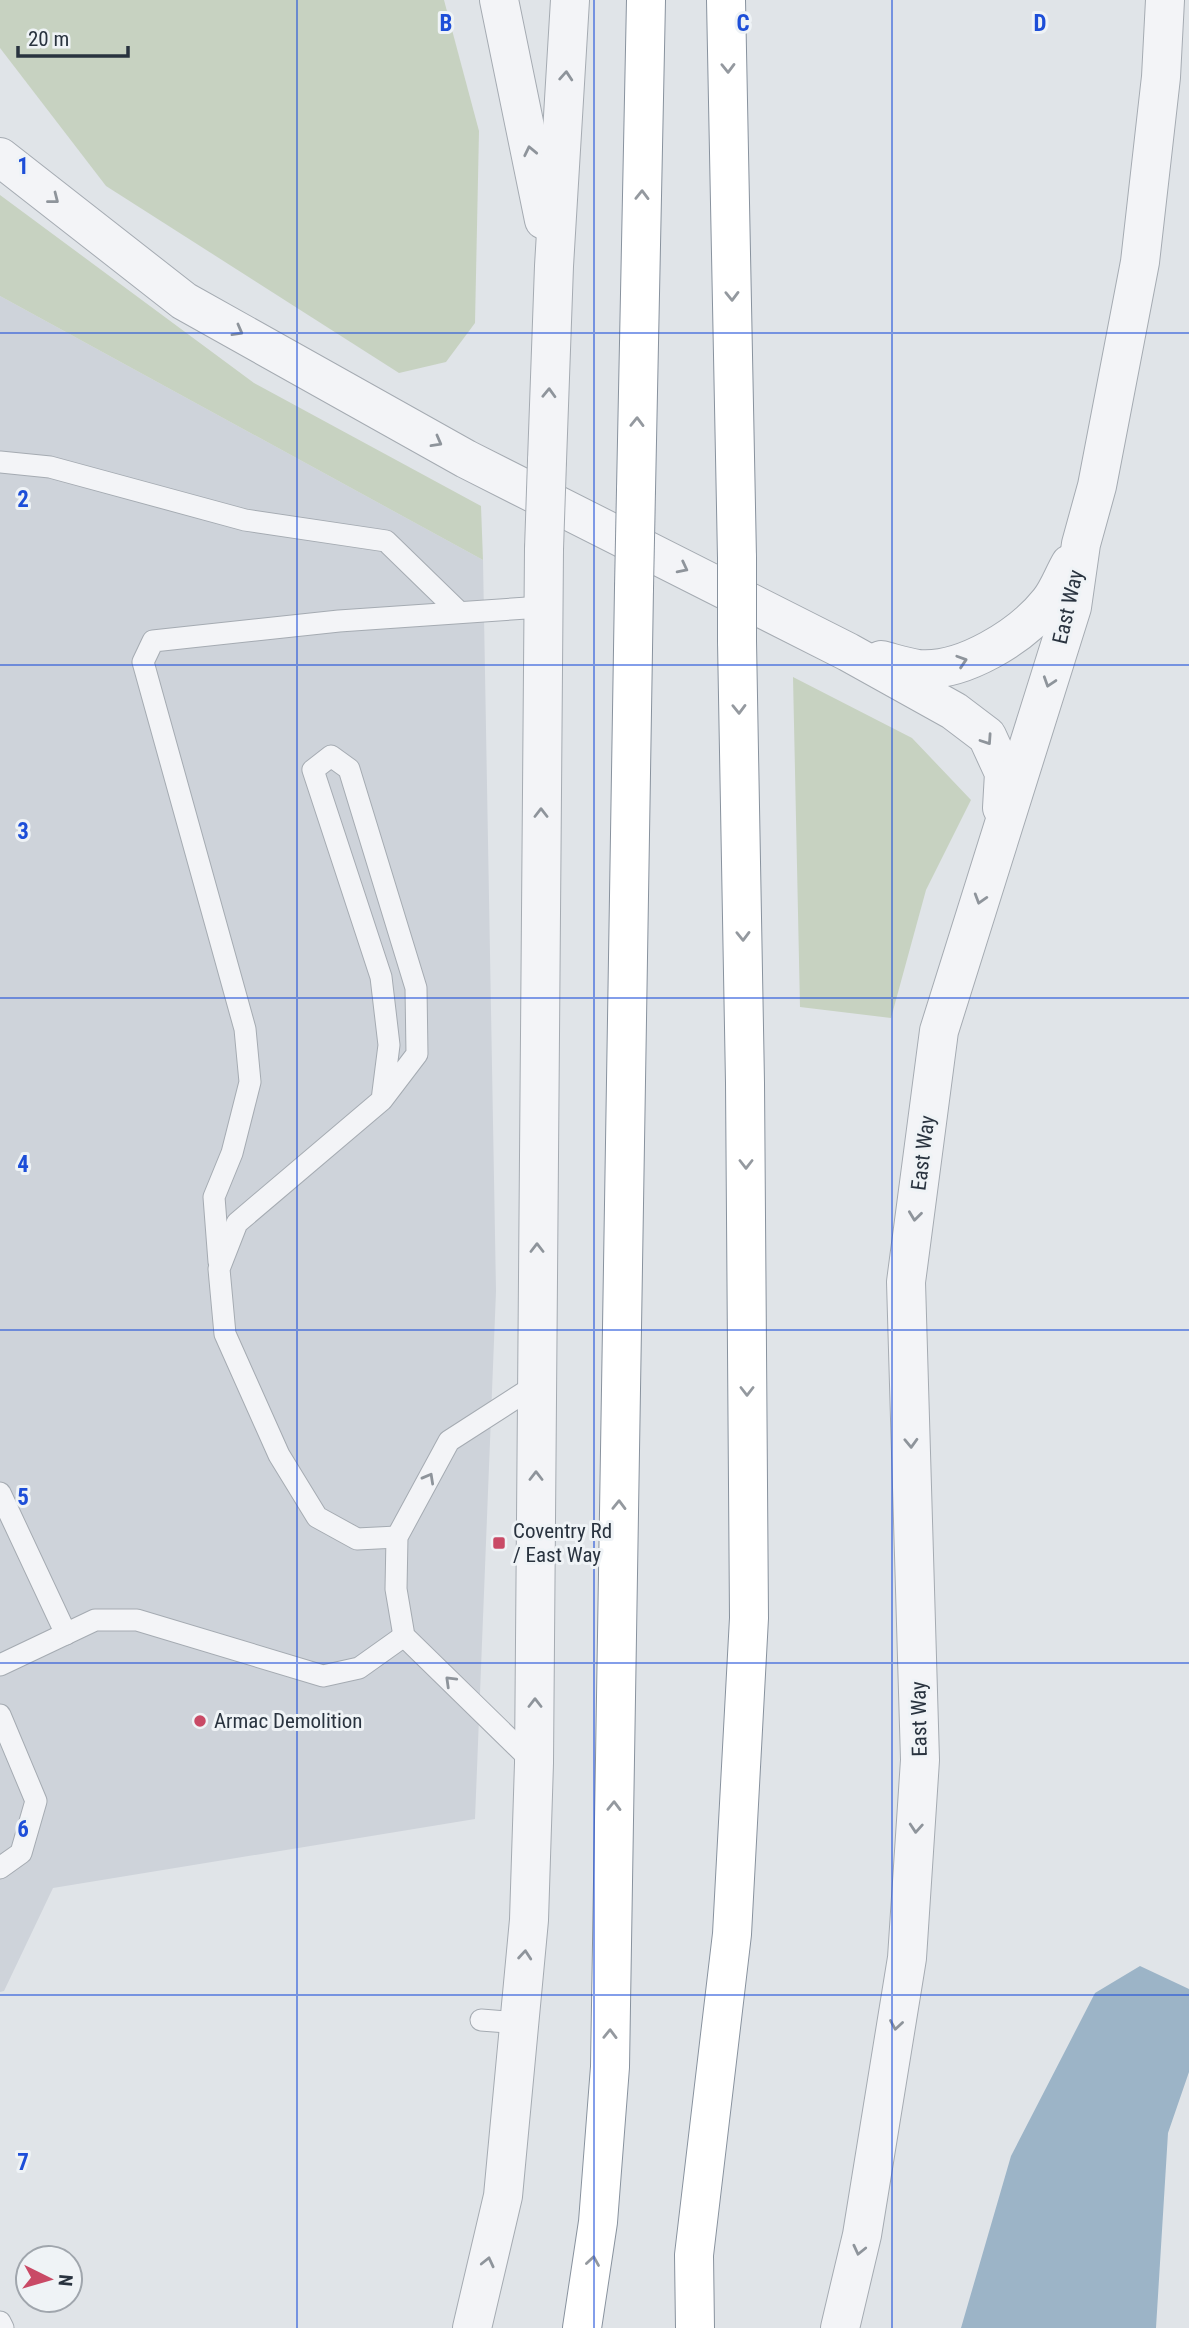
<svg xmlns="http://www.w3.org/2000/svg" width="1189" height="2328" font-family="'Roboto Condensed',sans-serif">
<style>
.built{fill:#ced3da}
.green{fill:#c7d2c1}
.water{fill:#9cb4c7}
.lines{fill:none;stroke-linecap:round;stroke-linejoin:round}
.service-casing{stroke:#a5abb2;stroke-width:23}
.tertiary-casing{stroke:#a5abb2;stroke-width:40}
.trunk-casing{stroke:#88929e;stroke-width:40}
.service{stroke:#f3f4f7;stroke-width:21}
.tertiary{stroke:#f3f4f7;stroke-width:38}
.trunk{stroke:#fff;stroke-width:38}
.tertiary-bridge-casing{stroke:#a5abb2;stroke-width:40;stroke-linecap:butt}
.trunk-bridge-casing{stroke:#88929e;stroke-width:40;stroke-linecap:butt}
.tertiary-bridge{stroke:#f3f4f7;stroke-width:38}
.trunk-bridge{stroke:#fff;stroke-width:38}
.oneway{stroke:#94999f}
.oneway2{stroke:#8e949b}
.grid{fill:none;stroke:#1d4ed8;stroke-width:2;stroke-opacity:0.55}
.poi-dot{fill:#c94a66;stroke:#eff3f6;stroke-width:2.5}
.labels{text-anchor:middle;stroke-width:6;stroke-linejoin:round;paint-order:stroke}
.street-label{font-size:21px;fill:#29333f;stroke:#eff3f6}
.poi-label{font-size:21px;fill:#29333f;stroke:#eff3f6;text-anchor:start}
.grid-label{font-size:23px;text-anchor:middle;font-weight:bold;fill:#1d4ed8;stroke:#eff3f6;stroke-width:6;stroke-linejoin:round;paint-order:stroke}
</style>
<rect width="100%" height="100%" fill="#e0e4e8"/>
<!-- built -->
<polygon class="built" points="0,296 483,560 496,1291 475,1819 53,1888 4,1991 0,1992"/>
<!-- green -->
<g class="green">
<polygon points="0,0 444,0 479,131 475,323 446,362 399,373 106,186 0,48"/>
<polygon points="0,195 254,383 481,506 483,560 0,296"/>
<polygon points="793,677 912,738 971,800 926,890 891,1018 800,1007"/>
</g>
<!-- water -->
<polygon class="water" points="1140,1966 1189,1989 1189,2072 1168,2133 1156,2328 961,2328 1011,2156 1095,1993"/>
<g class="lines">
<!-- service casing -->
<g class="service-casing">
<g id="service">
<polyline points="0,462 50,467 245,520 386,541 459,612"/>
<polyline points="382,1100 389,1045 381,977 313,770 331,756 349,769 416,988 417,1054 382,1100 237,1223 219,1269 225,1334 279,1455 317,1517 357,1539 397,1537"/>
<polyline points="219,1262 214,1197 232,1153 250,1082 245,1029 143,662 153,641 339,621 542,607"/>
<polyline points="0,1493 66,1634"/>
<polyline points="0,1665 95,1620 137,1620 323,1676 359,1668 404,1636"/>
<polyline points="0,1715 36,1801 21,1853 0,1868"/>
<polyline points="534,1763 404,1636 396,1589 397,1537 449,1441 536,1385"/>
<polyline points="481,2020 519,2023"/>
<polyline points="0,2322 3,2328"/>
</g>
</g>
<!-- tertiary casing -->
<g class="tertiary-casing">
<g id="tertiary">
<polyline points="499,0 544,220"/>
<polyline points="0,157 184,301 466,459 848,652 954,711 987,736 1004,773 1002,808"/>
<polyline points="547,461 554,266 570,0"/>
<path d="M881,660C893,663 905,667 918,669C963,673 1022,636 1049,602C1058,591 1063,576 1070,564"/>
<polyline points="472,2328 503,2196 529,1920 534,1763 544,549"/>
<polyline points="840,2328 862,2235 907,1958 920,1760 906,1282 939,1031 1072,607 1081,544 1097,486 1140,262 1161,77 1165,0"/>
</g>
</g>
<!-- trunk casing -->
<g class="trunk-casing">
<g id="trunk">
<polyline points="726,0 737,558"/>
<polyline points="636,490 646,0"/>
<polyline points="582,2328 598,2222 610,2067 634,588"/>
<polyline points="695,2328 694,2255 732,1934 749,1618 745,1083 737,641"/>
</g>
</g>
<!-- service -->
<use href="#service" class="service"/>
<!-- tertiary -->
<use href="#tertiary" class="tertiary"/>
<!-- trunk -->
<use href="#trunk" class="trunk"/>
<!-- tertiary-bridge casing -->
<g class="tertiary-bridge-casing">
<polyline id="tertiary-bridge" points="544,549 547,461"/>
</g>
<!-- trunk-bridge casing -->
<g class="trunk-bridge-casing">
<g id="trunk-bridge">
<polyline points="737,558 737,641"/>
<polyline points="634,588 636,490"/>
</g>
</g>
<!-- tertiary-bridge -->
<use href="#tertiary-bridge" class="tertiary-bridge"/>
<!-- trunk-bridge -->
<use href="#trunk-bridge" class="trunk-bridge"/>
</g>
<!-- one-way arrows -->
<defs><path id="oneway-chevron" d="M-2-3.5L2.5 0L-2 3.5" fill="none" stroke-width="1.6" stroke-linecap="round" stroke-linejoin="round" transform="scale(1.75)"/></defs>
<g class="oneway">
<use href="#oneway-chevron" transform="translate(728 68) rotate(89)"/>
<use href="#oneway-chevron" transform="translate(642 195) rotate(-89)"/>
<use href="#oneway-chevron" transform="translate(732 296) rotate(89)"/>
<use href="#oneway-chevron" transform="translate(637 422) rotate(-89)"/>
<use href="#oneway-chevron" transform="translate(739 709) rotate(89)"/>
<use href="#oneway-chevron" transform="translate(743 936) rotate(89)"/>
<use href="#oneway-chevron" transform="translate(746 1164) rotate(90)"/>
<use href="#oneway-chevron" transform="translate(747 1391) rotate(90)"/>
<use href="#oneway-chevron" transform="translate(619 1505) rotate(-89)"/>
<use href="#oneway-chevron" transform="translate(614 1806) rotate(-89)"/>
<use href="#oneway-chevron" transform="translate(610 2034) rotate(-89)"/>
<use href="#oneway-chevron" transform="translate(593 2261) rotate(-81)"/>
</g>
<g class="oneway2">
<use href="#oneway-chevron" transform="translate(566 76) rotate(-86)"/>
<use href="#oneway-chevron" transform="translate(530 151) rotate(-102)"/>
<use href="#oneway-chevron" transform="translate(54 199) rotate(38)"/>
<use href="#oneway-chevron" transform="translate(238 331) rotate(29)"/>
<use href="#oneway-chevron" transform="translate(549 393) rotate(-88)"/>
<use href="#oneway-chevron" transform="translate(437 442) rotate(29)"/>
<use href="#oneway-chevron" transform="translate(683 568) rotate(27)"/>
<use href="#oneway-chevron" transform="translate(962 661) rotate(-18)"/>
<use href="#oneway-chevron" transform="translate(1049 682) rotate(108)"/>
<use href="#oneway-chevron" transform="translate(987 740) rotate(56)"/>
<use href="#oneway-chevron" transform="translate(541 813) rotate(-90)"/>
<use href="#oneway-chevron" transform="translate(980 899) rotate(107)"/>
<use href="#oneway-chevron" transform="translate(915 1216) rotate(97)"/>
<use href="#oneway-chevron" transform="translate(537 1248) rotate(-90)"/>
<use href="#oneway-chevron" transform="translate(911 1443) rotate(88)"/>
<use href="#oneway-chevron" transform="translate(536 1476) rotate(-90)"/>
<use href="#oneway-chevron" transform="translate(429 1478) rotate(-61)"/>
<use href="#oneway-chevron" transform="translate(450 1681) rotate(-136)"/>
<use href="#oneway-chevron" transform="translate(535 1703) rotate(-90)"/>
<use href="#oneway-chevron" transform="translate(916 1828) rotate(94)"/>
<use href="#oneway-chevron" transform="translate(525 1955) rotate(-85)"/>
<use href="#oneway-chevron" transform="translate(896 2025) rotate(99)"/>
<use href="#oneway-chevron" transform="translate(859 2250) rotate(103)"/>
<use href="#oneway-chevron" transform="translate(488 2262) rotate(-77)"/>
</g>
<!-- grid -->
<path class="grid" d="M297,0V2328M594,0V2328M892,0V2328M0,333H1189M0,665H1189M0,998H1189M0,1330H1189M0,1663H1189M0,1995H1189"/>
<!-- markers -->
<g class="poi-dot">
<rect x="492" y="1536" width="14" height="14" rx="3.5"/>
<circle cx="200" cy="1721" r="7"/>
</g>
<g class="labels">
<!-- street labels -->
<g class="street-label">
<text transform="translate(1068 607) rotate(-77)" y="7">East Way</text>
<text transform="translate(923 1153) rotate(-83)" y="7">East Way</text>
<text transform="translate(919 1719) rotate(-91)" y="7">East Way</text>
</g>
<!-- poi labels -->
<g class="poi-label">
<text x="513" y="1538">Coventry Rd<tspan x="513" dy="24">/ East Way</tspan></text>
<text x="214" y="1728">Armac Demolition</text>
</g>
</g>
<g class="grid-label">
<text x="446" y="31">B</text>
<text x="743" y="31">C</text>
<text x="1040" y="31">D</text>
<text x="23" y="174">1</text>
<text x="23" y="507">2</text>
<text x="23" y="839">3</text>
<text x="23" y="1172">4</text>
<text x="23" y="1505">5</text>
<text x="23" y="1837">6</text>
<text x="23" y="2170">7</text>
</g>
<!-- north arrow -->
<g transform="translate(49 2279) rotate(95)"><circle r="33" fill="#eff3f6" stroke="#a0a6ad" stroke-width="2"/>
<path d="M0-5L12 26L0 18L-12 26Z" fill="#c94a66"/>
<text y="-10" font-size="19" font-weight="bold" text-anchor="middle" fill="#29333f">N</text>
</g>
<!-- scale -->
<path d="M18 46v10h110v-10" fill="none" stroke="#29333f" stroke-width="3.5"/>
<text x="28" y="46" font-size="21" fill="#29333f" stroke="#eff3f6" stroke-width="5" paint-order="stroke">20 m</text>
</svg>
